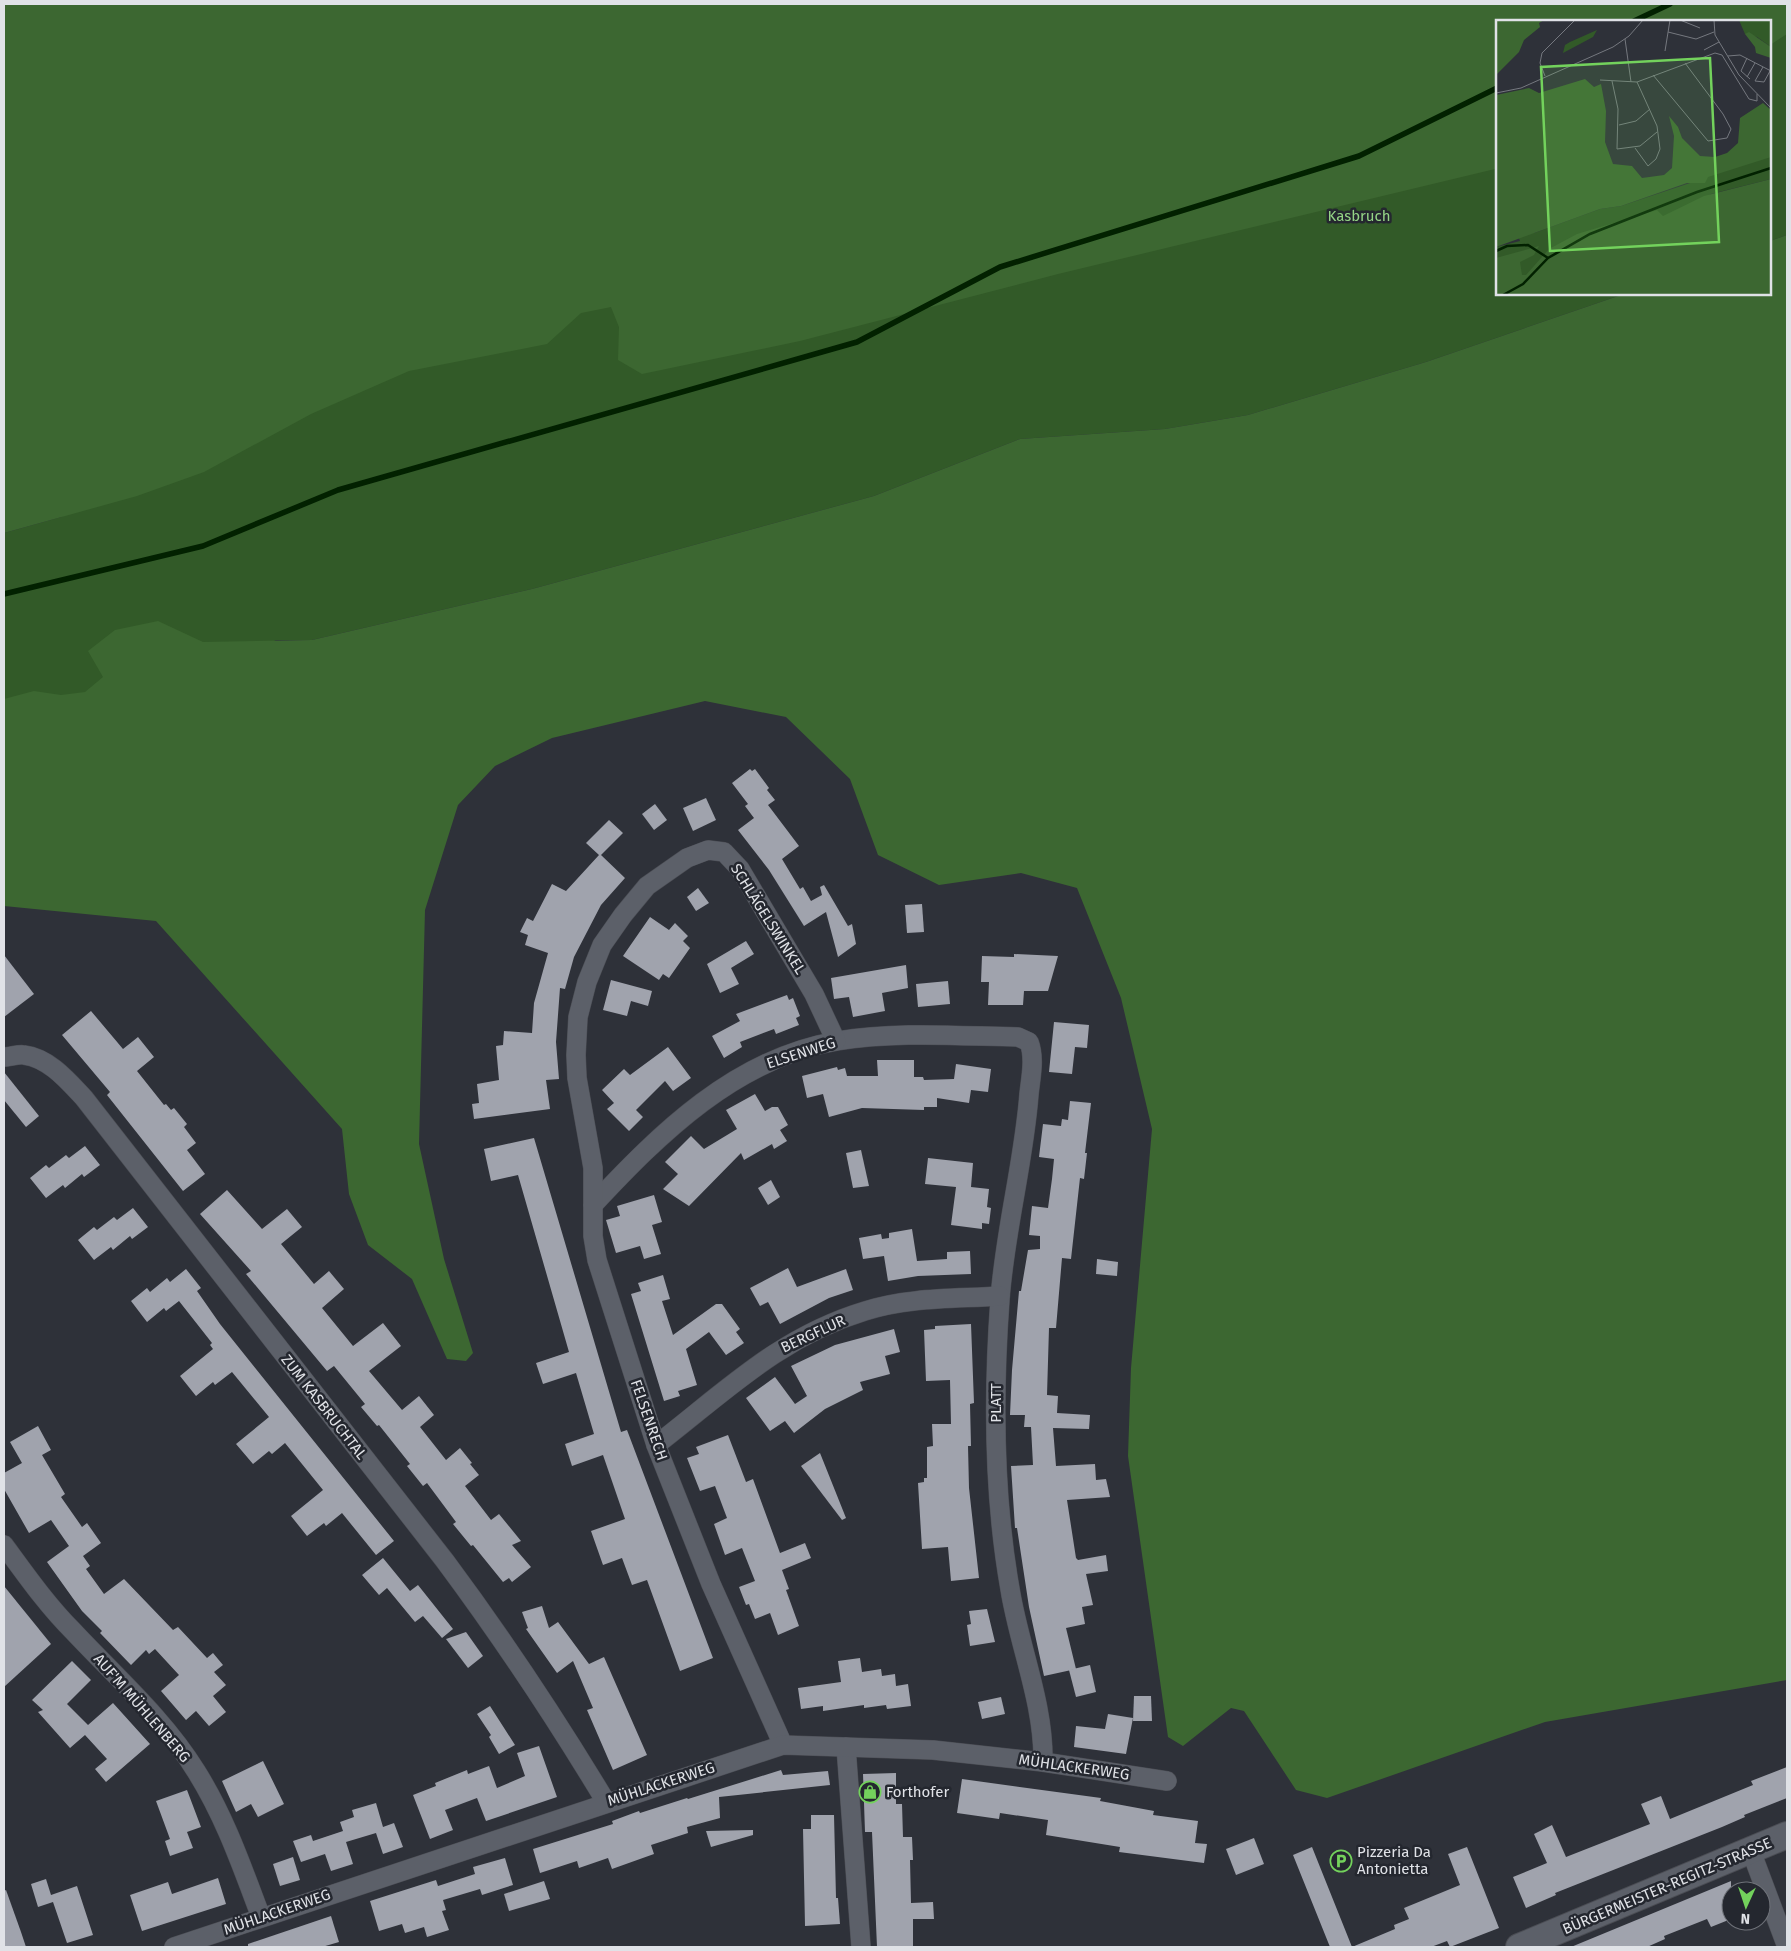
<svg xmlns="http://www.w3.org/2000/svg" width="1791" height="1951" font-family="'Fira Sans',sans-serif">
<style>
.green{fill:#325a28}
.forest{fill:#3c6731}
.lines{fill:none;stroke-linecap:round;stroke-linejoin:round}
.stream{stroke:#022100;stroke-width:5.5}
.building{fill:#a0a3ad}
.street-casing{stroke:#4b4d54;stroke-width:20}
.secondary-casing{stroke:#4b4d54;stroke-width:28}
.street{stroke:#5c6069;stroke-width:19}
.secondary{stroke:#5c6069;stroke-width:26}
.labels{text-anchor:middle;stroke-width:5;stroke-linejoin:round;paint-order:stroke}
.park-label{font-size:15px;fill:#94d485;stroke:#24272f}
.street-label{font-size:15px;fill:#e0e2e7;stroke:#24272f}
.poi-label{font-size:15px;fill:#e0e2e7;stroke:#24272f;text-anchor:start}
.inset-river{fill:none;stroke:#022100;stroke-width:2.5}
.inset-road{fill:none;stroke:#75787f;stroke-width:1}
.view{fill:#73d25c;fill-opacity:0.15;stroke:#73d25c;stroke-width:2.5}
.inset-edge{fill:none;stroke:#e0e2e7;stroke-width:2.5}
</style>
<rect width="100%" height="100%" fill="#2e3139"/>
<!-- green -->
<g class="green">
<polygon points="1787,4 1787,235 1770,241 1770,21 1516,21"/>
<polygon points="1497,27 1497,294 1624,294 1426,362 1248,415 1165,429 1020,439 874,496 532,589 312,640 276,640 4,765 4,533 61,517 329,365"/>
</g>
<!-- forest -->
<g class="forest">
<polygon points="4,4 1787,4 1787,34 1770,45 1770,21 1497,21 1497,168 1495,169 1058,274 800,341 642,374 618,360 619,327 611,307 581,313 547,344 409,371 311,414 204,472 137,496 4,533"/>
<polygon points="1787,235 1787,1680 1545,1722 1327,1798 1296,1790 1244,1711 1231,1708 1183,1746 1168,1737 1128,1456 1131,1368 1152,1129 1121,998 1077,888 1021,873 939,885 878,855 850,779 786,717 705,701 552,738 495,766 458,805 425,910 419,1144 444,1259 473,1353 466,1361 447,1359 412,1279 368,1245 349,1194 342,1129 156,921 4,906 4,699 34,691 61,695 85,692 103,677 88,651 115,630 158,621 203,642 312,640 532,589 874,496 1020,439 1165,429 1248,415 1426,362 1624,294 1770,294 1770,241"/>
</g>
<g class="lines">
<!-- stream -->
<g class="stream">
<polyline points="1634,21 1670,4"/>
<polyline points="4,594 203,546 338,490 857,342 1000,267 1359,156 1497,88"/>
</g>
</g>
<!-- building -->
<g class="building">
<polygon points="750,769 752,771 755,769 769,788 767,790 775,800 768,805 799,846 782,859 800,889 803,887 811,901 822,895 820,887 824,885 848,926 852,924 856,944 838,957 826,912 804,926 769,870 738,830 754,818 745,806 748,804 732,783"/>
<polygon points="706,798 716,820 693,831 683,808"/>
<polygon points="655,804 667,820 654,830 642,814"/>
<polygon points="609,820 623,833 601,855 625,878 601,905 574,957 565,989 560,988 556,1042 559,1079 546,1080 550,1109 474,1119 472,1104 479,1103 477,1084 499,1080 496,1046 503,1045 504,1031 532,1033 534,1003 548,953 525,945 528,935 520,932 527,918 533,921 552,884 566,891 599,855 586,843"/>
<polygon points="698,888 709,903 696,911 687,897"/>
<polygon points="922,904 924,932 907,933 905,905"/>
<polygon points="650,917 669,930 675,923 688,936 683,941 690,948 669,978 663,974 659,980 623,956"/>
<polygon points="746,941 754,954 731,968 739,984 720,993 707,964"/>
<polygon points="1014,954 1058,956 1048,991 1024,991 1023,1005 988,1005 989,982 981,982 982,956 1014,957"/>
<polygon points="4,955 34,994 4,1017"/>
<polygon points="906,965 908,988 882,993 885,1011 853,1017 849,997 834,999 831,978"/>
<polygon points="611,980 652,991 648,1006 631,1001 627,1016 603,1010"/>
<polygon points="948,981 950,1004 918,1007 916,984"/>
<polygon points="787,995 789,1000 793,998 800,1016 796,1018 799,1025 776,1034 774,1029 740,1042 742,1047 724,1058 712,1036 740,1021 736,1014"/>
<polygon points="91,1011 123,1049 138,1037 154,1057 137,1071 164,1105 166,1104 171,1110 174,1108 187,1124 184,1127 196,1143 187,1150 205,1174 183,1191 107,1095 110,1092 62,1035"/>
<polygon points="1054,1022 1089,1025 1087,1048 1075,1047 1072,1074 1049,1072"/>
<polygon points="668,1047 691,1078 673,1091 665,1081 636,1110 643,1117 629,1131 607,1109 614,1103 602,1090 624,1069 630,1075"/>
<polygon points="877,1060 914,1060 914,1077 923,1077 924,1080 954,1079 956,1064 991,1069 988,1092 971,1090 969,1103 937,1098 937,1107 924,1107 924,1110 862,1108 829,1117 823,1094 807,1098 802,1076 837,1067 838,1070 845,1068 847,1076 878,1076"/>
<polygon points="4,1072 39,1116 26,1127 4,1100"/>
<polygon points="755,1094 765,1111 772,1107 778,1107 788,1125 780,1130 787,1141 774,1149 772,1144 744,1160 741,1153 689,1206 663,1189 678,1174 665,1162 691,1136 704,1149 737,1129 726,1110"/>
<polygon points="1070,1101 1091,1103 1085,1153 1087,1153 1084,1179 1080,1178 1071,1259 1062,1258 1056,1328 1049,1328 1047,1395 1058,1396 1057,1413 1090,1415 1089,1429 1053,1428 1056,1466 1095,1464 1096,1480 1106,1479 1110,1497 1067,1500 1076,1558 1078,1560 1106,1555 1108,1571 1086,1574 1093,1605 1082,1607 1085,1624 1066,1628 1076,1669 1044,1676 1029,1607 1017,1528 1015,1528 1011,1466 1033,1465 1031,1427 1024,1427 1025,1415 1010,1415 1012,1370 1019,1291 1021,1291 1028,1250 1040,1249 1040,1236 1029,1235 1032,1206 1048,1208 1052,1179 1054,1159 1039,1157 1043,1124 1061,1126 1062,1119 1068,1120"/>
<polygon points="534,1138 621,1432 627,1430 713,1658 680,1671 647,1580 632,1585 622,1558 603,1565 591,1531 625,1519 603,1455 572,1466 565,1444 594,1434 576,1373 543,1384 536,1363 569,1352 518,1175 491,1181 484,1149"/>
<polygon points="85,1146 100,1165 84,1177 82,1174 65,1188 63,1185 46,1198 30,1178 46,1165 49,1168 66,1155 69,1158"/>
<polygon points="861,1150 869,1186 853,1188 846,1153"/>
<polygon points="928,1158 973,1163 971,1187 989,1189 987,1207 991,1208 989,1224 982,1223 982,1229 951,1225 956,1187 925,1184"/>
<polygon points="771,1180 780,1197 768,1205 758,1188"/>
<polygon points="227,1190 262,1229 287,1209 302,1227 281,1244 314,1284 329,1271 344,1289 322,1308 353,1346 383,1323 401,1346 369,1371 402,1410 419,1396 434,1415 420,1427 446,1460 460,1448 472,1463 470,1464 479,1475 465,1486 491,1520 499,1514 521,1541 512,1545 531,1567 512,1582 509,1578 503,1582 473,1545 471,1546 453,1524 456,1522 427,1483 423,1486 407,1466 410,1464 379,1425 377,1426 361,1407 365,1404 334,1366 327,1371 246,1274 251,1271 200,1214"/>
<polygon points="654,1195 662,1222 652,1225 661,1254 644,1259 640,1246 616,1253 606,1220 620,1216 617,1206"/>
<polygon points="133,1208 148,1227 132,1239 130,1236 113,1250 111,1247 94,1260 78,1240 94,1227 97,1230 114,1217 117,1220"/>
<polygon points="912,1229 917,1261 947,1259 947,1252 970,1251 971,1274 918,1276 888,1281 884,1256 863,1259 859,1238 881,1234 882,1239 889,1238 889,1233"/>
<polygon points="1097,1259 1118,1262 1117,1276 1096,1274"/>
<polygon points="788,1268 797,1287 846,1269 853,1290 829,1298 780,1324 768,1302 760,1306 750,1288"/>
<polygon points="186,1269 201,1288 197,1291 220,1324 394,1541 376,1555 342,1513 326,1526 324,1523 307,1536 291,1516 323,1490 285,1443 272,1454 269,1451 253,1464 236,1444 269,1417 232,1372 215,1385 213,1382 196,1396 180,1376 213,1349 210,1345 212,1343 179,1301 166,1311 164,1308 147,1322 131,1301 147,1288 150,1292 167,1278 170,1282"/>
<polygon points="663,1275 670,1299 662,1301 673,1335 716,1304 722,1304 740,1329 736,1332 744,1343 726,1355 709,1332 686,1349 697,1385 678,1391 680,1396 664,1401 631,1294 641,1291 638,1283"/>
<polygon points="971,1324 974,1403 970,1404 971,1446 968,1446 969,1488 979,1578 951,1581 948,1547 922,1549 918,1483 924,1482 924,1478 927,1478 927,1447 933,1446 932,1424 951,1424 950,1380 926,1381 924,1330 935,1329 935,1326"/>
<polygon points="894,1329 900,1352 885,1356 890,1374 860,1382 863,1390 825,1409 794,1433 785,1421 770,1431 746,1398 775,1377 795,1404 807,1396 791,1366 835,1345"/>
<polygon points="38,1426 51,1450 42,1455 65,1494 61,1497 82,1527 87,1523 101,1543 83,1556 90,1566 86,1569 104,1594 124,1579 173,1630 178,1627 207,1658 213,1653 223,1665 214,1672 226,1685 213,1696 226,1712 209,1726 196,1711 186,1720 161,1691 179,1675 155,1649 149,1654 146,1650 131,1665 100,1633 102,1631 82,1611 47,1562 69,1546 51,1520 29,1533 4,1489 4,1473 22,1463 10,1442"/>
<polygon points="728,1435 746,1482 753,1479 780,1553 805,1543 811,1558 782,1570 789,1589 786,1590 799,1626 778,1635 770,1613 755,1619 749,1604 746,1605 739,1587 755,1581 742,1548 725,1555 714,1524 727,1518 715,1486 700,1491 687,1458 699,1454 696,1447"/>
<polygon points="820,1453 846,1518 842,1520 801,1466"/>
<polygon points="383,1558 410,1591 418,1585 453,1629 442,1638 423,1616 415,1622 387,1588 379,1595 362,1575"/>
<polygon points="4,1586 51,1644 4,1687"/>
<polygon points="542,1606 549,1628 558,1622 589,1664 604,1657 647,1755 613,1770 587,1710 593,1708 573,1661 557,1673 526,1629 528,1628 522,1612"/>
<polygon points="987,1609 995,1642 970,1646 967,1625 971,1624 969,1611"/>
<polygon points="466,1632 483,1656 468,1668 446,1639"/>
<polygon points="860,1658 862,1672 881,1669 882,1676 895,1674 896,1686 908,1684 911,1706 887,1709 886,1705 864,1708 864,1705 823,1711 823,1706 801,1709 798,1688 841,1682 838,1661"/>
<polygon points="72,1661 91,1680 67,1704 88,1725 113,1703 150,1744 106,1782 95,1769 107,1759 85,1735 70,1748 38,1712 43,1710 32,1700"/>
<polygon points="1090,1665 1096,1692 1076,1697 1069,1670"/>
<polygon points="1134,1696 1151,1696 1152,1721 1133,1721"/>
<polygon points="1001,1697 1005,1714 982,1719 978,1702"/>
<polygon points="490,1706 515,1745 499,1754 489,1737 491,1735 477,1714"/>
<polygon points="1108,1714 1133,1718 1126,1754 1074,1747 1076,1726 1105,1729"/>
<polygon points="539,1746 557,1797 486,1821 477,1798 445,1810 453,1830 430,1839 413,1795 436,1786 435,1783 467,1770 468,1774 489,1766 497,1788 525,1776 517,1753"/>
<polygon points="263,1761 284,1804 258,1817 251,1804 236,1812 222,1781"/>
<polygon points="1787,1767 1787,1798 1744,1815 1745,1817 1722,1827 1555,1893 1556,1895 1526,1908 1513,1877 1547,1863 1534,1834 1552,1825 1566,1857 1650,1824 1641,1804 1661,1796 1670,1819 1753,1785 1751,1781"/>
<polygon points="781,1770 783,1775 828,1771 830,1785 719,1797 720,1818 687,1827 688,1833 651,1845 654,1854 612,1869 608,1858 579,1868 577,1861 540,1873 533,1849 613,1824 612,1821 639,1811 640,1813 687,1798 688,1799"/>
<polygon points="896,1773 896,1804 902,1804 903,1837 912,1837 913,1860 910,1860 911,1903 933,1902 934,1919 913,1919 913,1947 877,1947 872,1832 865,1832 863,1774"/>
<polygon points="962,1779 1101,1798 1100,1801 1154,1811 1153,1815 1198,1821 1195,1843 1207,1844 1204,1863 1119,1852 1120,1847 1046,1835 1048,1820 1000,1813 999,1819 957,1813"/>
<polygon points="187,1790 201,1827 187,1832 193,1848 170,1856 165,1841 170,1839 156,1801"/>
<polygon points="376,1803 383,1827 394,1823 403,1847 383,1854 376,1833 346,1842 353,1864 331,1871 325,1854 301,1862 293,1841 311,1835 313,1841 343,1831 340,1822 354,1817 352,1810"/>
<polygon points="811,1815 834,1815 836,1898 838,1898 840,1924 805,1926 803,1829 811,1829"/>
<polygon points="753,1830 753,1835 711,1847 706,1831"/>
<polygon points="1254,1838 1264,1864 1236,1875 1226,1849"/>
<polygon points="1312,1847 1352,1947 1395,1929 1394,1925 1409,1919 1404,1908 1460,1885 1448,1854 1467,1847 1499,1928 1450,1947 1447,1941 1431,1947 1330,1947 1293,1855"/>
<polygon points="293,1857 300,1880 280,1886 273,1864"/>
<polygon points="505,1858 513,1885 482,1895 480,1889 443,1900 446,1910 442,1911 449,1930 427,1937 424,1927 405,1933 402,1924 379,1931 370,1901 436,1880 438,1886 475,1874 473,1867"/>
<polygon points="218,1878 226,1904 142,1931 130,1895 168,1882 172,1894"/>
<polygon points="46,1879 51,1895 77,1886 93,1935 67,1943 53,1902 38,1907 31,1884"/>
<polygon points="544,1881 550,1899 509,1911 504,1894"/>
<polygon points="1731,1881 1731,1919 1711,1927 1707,1919 1664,1936 1665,1939 1647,1947 1571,1947"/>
<polygon points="6,1890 21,1932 26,1947 4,1947 4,1891"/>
<polygon points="331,1916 339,1942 322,1947 248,1947 248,1944"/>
</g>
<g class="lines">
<!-- street casing -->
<g class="street-casing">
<g id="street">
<path d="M4,1057C10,1057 18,1054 24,1055C49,1058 68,1081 84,1098L445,1561C503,1639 556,1719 606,1802"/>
<path d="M593,1205C660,1133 736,1058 837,1041C896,1031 959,1036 1018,1037L1029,1042C1035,1058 1031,1076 1029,1094C1024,1162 1005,1230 1000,1299C993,1395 993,1493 1010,1589C1019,1646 1044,1703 1043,1762"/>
<path d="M656,1445C725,1392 779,1337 865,1311C908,1297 956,1299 1000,1296"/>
<path d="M4,1545C26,1575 47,1605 73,1631C115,1676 164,1719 196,1771C225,1817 242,1867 261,1917"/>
<polyline points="783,1745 711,1584 656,1445 597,1260 593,1236 593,1168 577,1078 576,1055 578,1017 587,982 602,945 623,915 647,886 687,858 708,850 724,852 740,869 814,994 836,1041"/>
<polyline points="846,1747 861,1947"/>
<polyline points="1751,1851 1787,1947"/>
<polyline points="174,1947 783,1745 933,1750 1043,1762 1167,1781"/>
</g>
</g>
<!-- secondary casing -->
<g class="secondary-casing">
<polyline id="secondary" points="1519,1947 1787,1835"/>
</g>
<!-- street -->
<use href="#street" class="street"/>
<!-- secondary -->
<use href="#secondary" class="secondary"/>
</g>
<!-- icons -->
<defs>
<g id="shop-ring" transform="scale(1.125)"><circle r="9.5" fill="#24272f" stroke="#73d25c" stroke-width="1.5"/><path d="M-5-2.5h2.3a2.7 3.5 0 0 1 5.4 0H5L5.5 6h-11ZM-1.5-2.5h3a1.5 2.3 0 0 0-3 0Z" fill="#73d25c"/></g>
<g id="parking-ring" transform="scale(1.125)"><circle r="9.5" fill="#24272f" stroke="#73d25c" stroke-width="1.5"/><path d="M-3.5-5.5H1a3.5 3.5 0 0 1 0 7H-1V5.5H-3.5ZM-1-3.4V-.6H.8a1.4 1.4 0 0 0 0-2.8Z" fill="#73d25c"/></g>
</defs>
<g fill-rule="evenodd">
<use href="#shop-ring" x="870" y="1792"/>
<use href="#parking-ring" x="1341" y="1861"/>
</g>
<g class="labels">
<!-- park labels -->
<g class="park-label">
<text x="1359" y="221">Kasbruch</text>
</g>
<!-- street labels -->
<g class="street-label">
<text transform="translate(768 919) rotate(58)" y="5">SCHLÄGELSWINKEL</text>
<text transform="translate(801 1053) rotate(-18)" y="5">ELSENWEG</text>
<text transform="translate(813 1334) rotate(-25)" y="5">BERGFLUR</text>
<text transform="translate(996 1403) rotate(-90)" y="5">PLATT</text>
<text transform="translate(324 1407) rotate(52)" y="5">ZUM KASBRUCHTAL</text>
<text transform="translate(649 1420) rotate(71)" y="5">FELSENRECH</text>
<text transform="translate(142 1708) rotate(49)" y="5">AUF'M MÜHLENBERG</text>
<text transform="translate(1074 1767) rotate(8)" y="5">MÜHLACKERWEG</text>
<text transform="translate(661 1784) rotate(-18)" y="5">MÜHLACKERWEG</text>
<text transform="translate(1667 1886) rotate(-23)" y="5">BÜRGERMEISTER-REGITZ-STRASSE</text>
<text transform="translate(277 1912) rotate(-19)" y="5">MÜHLACKERWEG</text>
</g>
<!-- poi labels -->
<g class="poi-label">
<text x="886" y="1797">Forthofer</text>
<text x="1357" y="1857">Pizzeria Da<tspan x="1357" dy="17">Antonietta</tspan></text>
</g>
</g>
<!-- overview -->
<g transform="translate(1496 20)">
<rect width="275" height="275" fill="#2e3139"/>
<path d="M243,0H275V27L261,17L249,14ZM101,10L97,17L67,33L69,25L74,22ZM275,130V159L215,174L190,189L0,275V227L24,221L0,156L38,213L104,189L125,186L194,163Z" fill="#325a28"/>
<path d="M0,0H48L43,3L44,7L28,20L23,32L0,55ZM253,12L275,27V38L260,33L259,27L249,14ZM89,59L98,67L105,64L110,91L109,122L117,144L136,146L146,158L168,155L176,148L178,116L173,96L182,107L186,118L204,136L219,137L231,133L242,123L244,98L267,83L275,90V137L212,157L209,163H191L125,186L104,189L0,227V75L33,68L43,73ZM275,159V275H0V238L43,226L38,235L24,242L26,255H30L53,229L81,214L161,190L167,196L208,176Z" fill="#3c6731"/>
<path class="inset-river" d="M0,231L11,226L32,225L52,238M7,275L27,264L52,238L94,214L201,172L275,148"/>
<path class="inset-road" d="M184,0L204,8M218,0L219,15L243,55L275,88M172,12L200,19L218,12M129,19L135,62M208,30L223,22M169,31L174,0M232,36L244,35L275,51M251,38L245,51L254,59M267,47L259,61L268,62L274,51M157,55L212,121L231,118L235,109L227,94L189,43M49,56L44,43L46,33L79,0M251,57L259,43M104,60L141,62L219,33L226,35L253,79L261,81V74M116,61L122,89L121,129L144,126L161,112M0,73L25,68L117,27L133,16L147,0M123,105L140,101L154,89M139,128L152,146L160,139L164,129L161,106L141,62"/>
<path class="view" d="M214,38L223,222L54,231L45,47Z"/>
<rect width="275" height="275" class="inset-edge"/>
</g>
<!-- border -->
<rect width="1791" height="1951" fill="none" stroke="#e0e2e7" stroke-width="10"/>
<!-- north arrow -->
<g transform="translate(1746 1906) rotate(183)"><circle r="24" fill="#24272f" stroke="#6f7279"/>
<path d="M0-4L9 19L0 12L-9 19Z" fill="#73d25c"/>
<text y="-8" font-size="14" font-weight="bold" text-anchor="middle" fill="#e0e2e7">N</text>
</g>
</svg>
